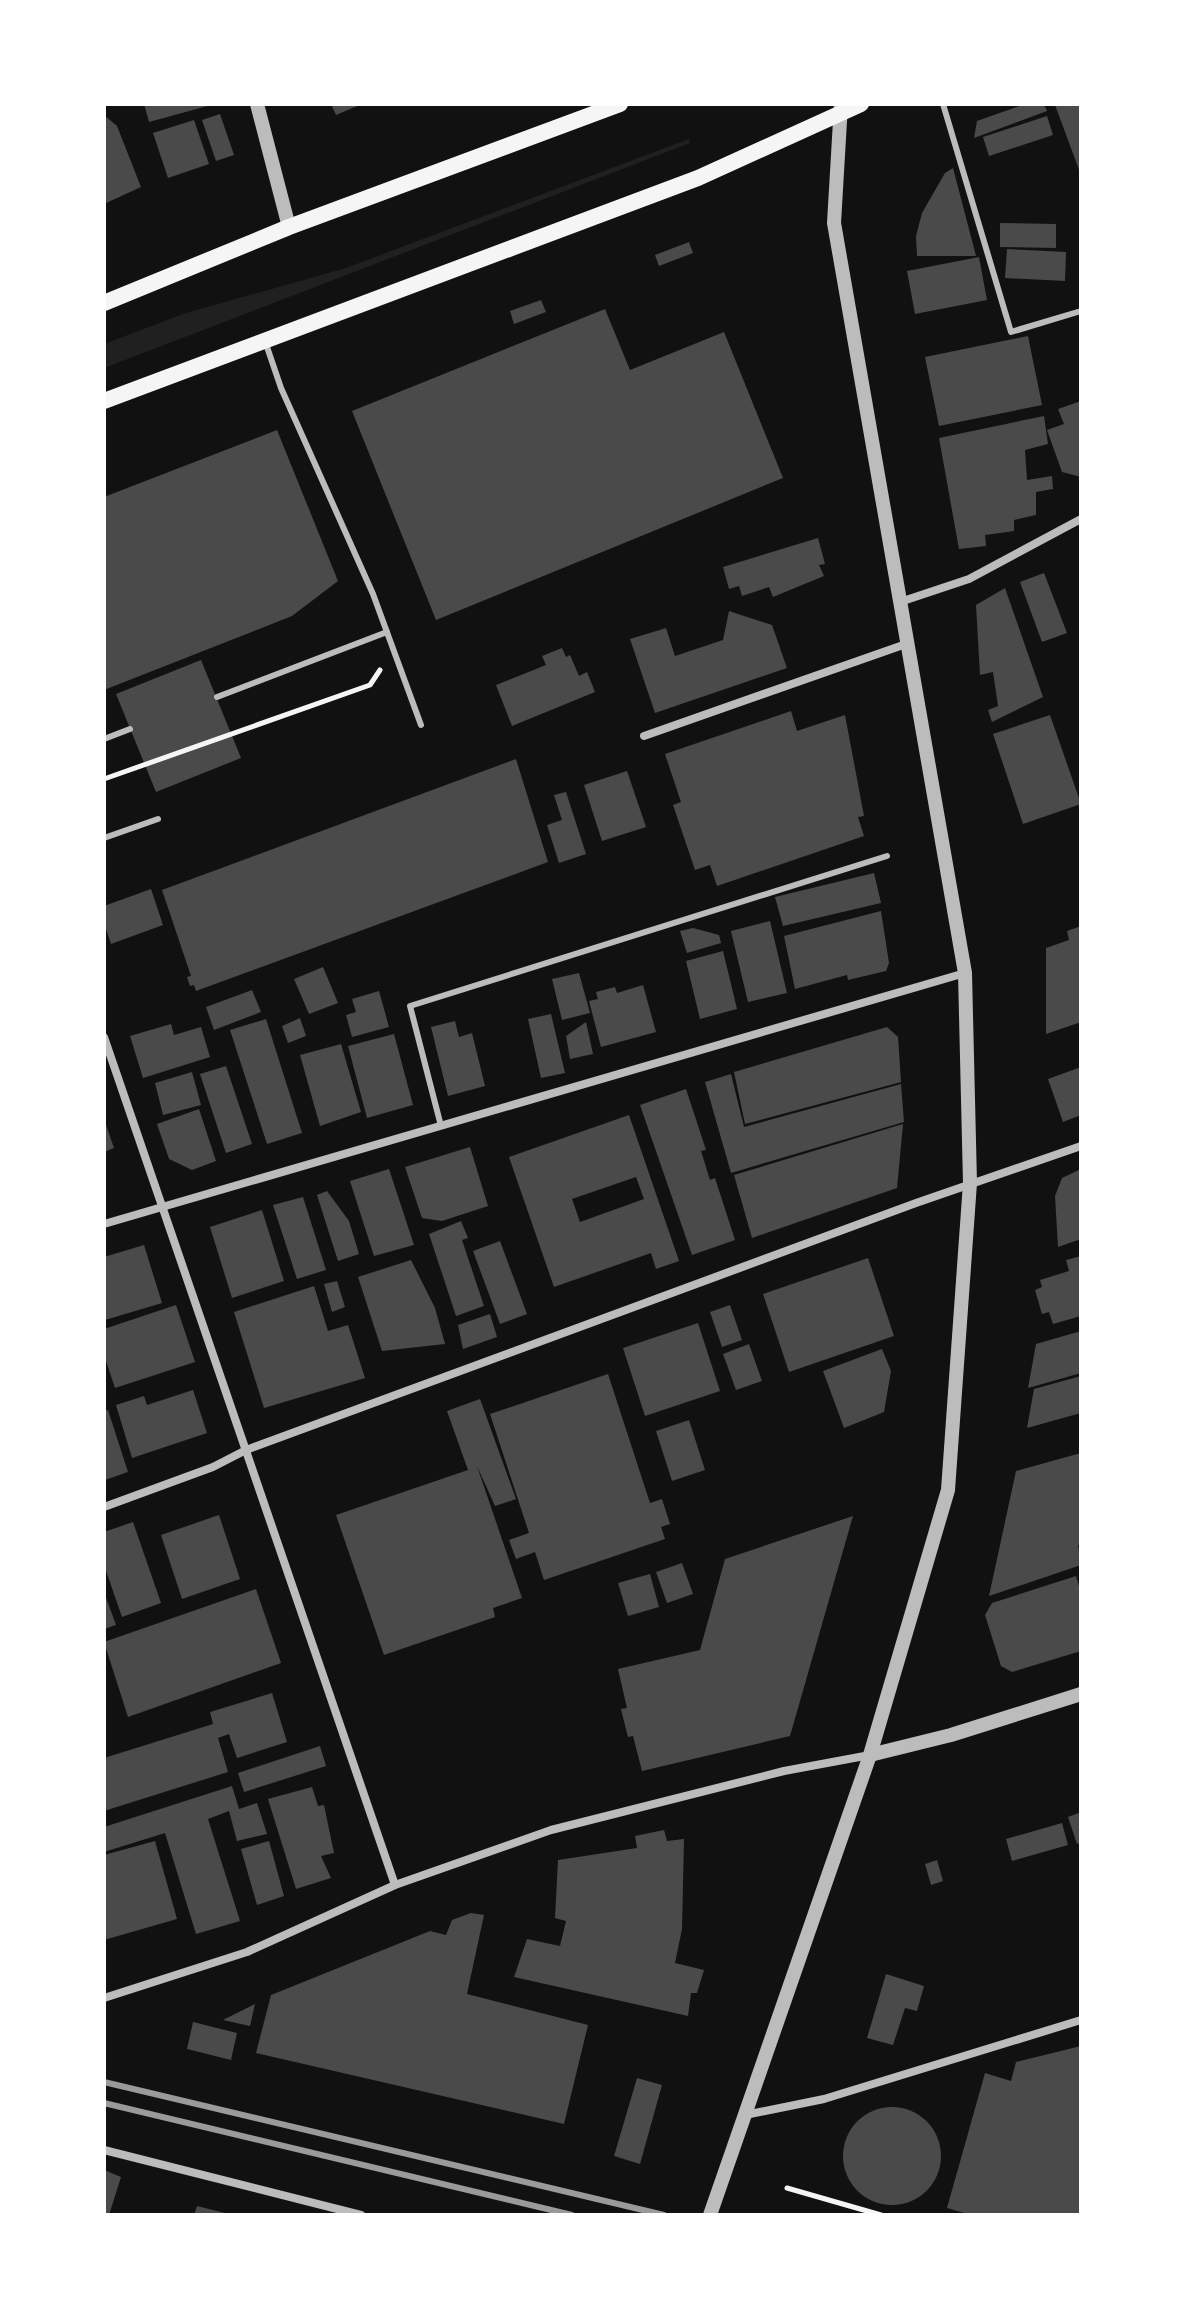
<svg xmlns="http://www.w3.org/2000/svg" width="1185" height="2319" font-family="Overpass,sans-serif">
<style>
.green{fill:#202020}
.building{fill:#4a4a4a;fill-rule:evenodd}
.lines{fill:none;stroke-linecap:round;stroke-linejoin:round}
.path{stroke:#f5f5f5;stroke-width:5}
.service{stroke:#bcbcbc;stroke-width:6}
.minor{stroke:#bcbcbc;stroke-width:8}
.tertiary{stroke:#bcbcbc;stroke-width:14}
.secondary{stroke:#f5f5f5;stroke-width:16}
.rail{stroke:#9a9a9a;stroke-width:6}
</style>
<rect width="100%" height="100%" fill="#111"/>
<!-- green -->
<polygon class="green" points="689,139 690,143 104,368 104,344 186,313 346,268"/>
<!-- building -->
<g class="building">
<polygon points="144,104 211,104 211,105 149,122"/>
<polygon points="331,104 362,104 336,115"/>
<polygon points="1025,104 1044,104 1047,111 974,138 977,121"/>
<polygon points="1058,104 1081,104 1081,175 1055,105"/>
<polygon points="220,114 234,155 216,161 202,120"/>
<polygon points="104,115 117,126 141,187 104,204"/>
<polygon points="1047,116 1053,135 989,156 983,137"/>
<polygon points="194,120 209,164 168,178 153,133"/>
<polygon points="953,168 976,256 917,256 916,236 922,213 945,173"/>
<polygon points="1000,223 1056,224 1056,248 1000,247"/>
<polygon points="689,242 693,253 659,266 655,255"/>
<polygon points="1007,249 1066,252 1065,281 1005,278"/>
<polygon points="979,257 987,300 915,314 907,271"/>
<polygon points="541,300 546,312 514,324 510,311"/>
<polygon points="605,309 630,370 724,332 783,478 436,620 352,411"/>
<polygon points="1028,336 1042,405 939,426 925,357"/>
<polygon points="1081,401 1081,477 1062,472 1047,430 1064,424 1058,409"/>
<polygon points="1044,416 1048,444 1025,450 1027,480 1052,476 1053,489 1036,492 1036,515 1014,520 1014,531 985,535 986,546 959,549 939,438"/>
<polygon points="277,430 338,581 292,616 104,690 104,497"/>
<polygon points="818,538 825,564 819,565 824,576 773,597 769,587 742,596 739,586 729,589 723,567"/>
<polygon points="1044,573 1067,633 1042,642 1020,582"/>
<polygon points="1005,588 1043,697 992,722 988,710 998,706 993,672 980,675 976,605"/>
<polygon points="729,611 772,625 787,668 655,713 630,639 666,628 675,656 723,640"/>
<polygon points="562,648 566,657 570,655 579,676 587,672 595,692 512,726 496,685 546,665 542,656"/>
<polygon points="201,660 241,758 156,792 116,694"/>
<polygon points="791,711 797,731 845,715 864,816 858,817 864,836 717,886 710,865 695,870 673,805 681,802 665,754"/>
<polygon points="1050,715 1081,804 1023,824 993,734"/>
<polygon points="516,759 548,862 196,991 194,985 190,986 187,977 191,976 162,890"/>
<polygon points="627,771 646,827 602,841 584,785"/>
<polygon points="566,792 586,854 559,863 547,825 562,820 554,795"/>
<polygon points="874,873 881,903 783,926 775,897"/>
<polygon points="151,889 163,925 111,944 104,923 104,906"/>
<polygon points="881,911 889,963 886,971 848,980 847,975 795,989 784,936"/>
<polygon points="770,921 787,993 748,1002 731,931"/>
<polygon points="1081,926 1081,1022 1046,1034 1046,948 1069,940 1067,931"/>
<polygon points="693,928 719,935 721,943 687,953 680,931"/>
<polygon points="723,951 737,1009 700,1019 686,961"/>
<polygon points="323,967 338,1003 309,1014 294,979"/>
<polygon points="579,973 590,1013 562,1020 552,979"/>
<polygon points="643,985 656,1032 601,1047 589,1001 598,999 596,992 615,987 617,993"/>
<polygon points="252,990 261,1012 214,1030 206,1007"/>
<polygon points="379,991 389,1027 352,1037 346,1015 356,1012 352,999"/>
<polygon points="551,1014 565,1073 541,1078 528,1019"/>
<polygon points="300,1018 306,1036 288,1043 282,1026"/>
<polygon points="266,1019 302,1133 267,1144 230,1030"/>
<polygon points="455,1021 459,1037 472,1033 485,1086 448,1096 431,1027"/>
<polygon points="586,1022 593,1054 570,1059 566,1036"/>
<polygon points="171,1024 174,1035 201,1027 210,1057 143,1078 130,1036"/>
<polygon points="887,1027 898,1037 901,1082 745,1124 734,1072"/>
<polygon points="394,1034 413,1105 367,1118 348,1046"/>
<polygon points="341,1044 361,1112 320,1126 300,1055"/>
<polygon points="226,1066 252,1144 226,1153 200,1074"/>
<polygon points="1081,1067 1081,1115 1063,1122 1048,1079"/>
<polygon points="192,1072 201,1105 163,1115 155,1083"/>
<polygon points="731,1074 744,1127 901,1084 904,1122 731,1173 705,1082"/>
<polygon points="686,1089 706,1150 701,1151 710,1180 715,1178 735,1240 692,1255 640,1105"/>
<polygon points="199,1109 216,1161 192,1170 169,1159 157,1124"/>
<path d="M629,1115L679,1261L656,1269L651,1253L554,1287L509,1157ZM636,1177L644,1199L580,1222L572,1199Z"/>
<polygon points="104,1119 114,1148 104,1152"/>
<polygon points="903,1124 897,1188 752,1238 734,1175"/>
<polygon points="470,1147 488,1206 442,1221 422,1218 405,1167"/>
<polygon points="389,1169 414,1245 374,1256 350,1181"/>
<polygon points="1081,1169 1081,1239 1058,1247 1055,1196 1062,1178"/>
<polygon points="327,1191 349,1221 359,1254 338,1261 317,1195"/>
<polygon points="303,1197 326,1270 297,1279 273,1205"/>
<polygon points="262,1210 284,1281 232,1298 210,1227"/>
<polygon points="461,1221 468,1238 462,1240 484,1306 456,1316 429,1234"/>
<polygon points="500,1241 527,1314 500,1324 473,1251"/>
<polygon points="144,1245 162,1303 105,1320 104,1257"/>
<polygon points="1081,1256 1081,1316 1053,1324 1049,1312 1042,1314 1035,1290 1042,1287 1040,1280 1069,1271 1066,1260"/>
<polygon points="868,1258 894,1336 789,1372 763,1294"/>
<polygon points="411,1260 435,1308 445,1344 382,1351 358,1277"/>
<polygon points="337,1281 345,1307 332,1312 324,1284"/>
<polygon points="314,1286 328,1331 348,1325 365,1378 264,1408 234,1312"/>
<polygon points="176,1305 195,1362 115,1388 104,1355 104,1329"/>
<polygon points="730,1305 742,1340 722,1347 710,1312"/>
<polygon points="490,1314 497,1337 463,1349 458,1325"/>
<polygon points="698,1323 720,1391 645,1416 623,1348"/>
<polygon points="1081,1331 1081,1373 1028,1388 1036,1344"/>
<polygon points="749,1344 762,1381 736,1390 723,1354"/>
<polygon points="882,1349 891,1371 884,1412 844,1428 823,1371"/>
<polygon points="608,1374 650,1503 662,1499 670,1524 661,1527 665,1539 544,1580 535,1552 516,1559 509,1540 529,1533 490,1414"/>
<polygon points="1081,1376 1081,1413 1027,1428 1034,1389"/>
<polygon points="193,1390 207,1433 132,1458 116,1405 144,1396 147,1405"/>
<polygon points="480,1399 516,1499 495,1506 477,1466 522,1598 493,1608 495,1617 384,1655 336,1515 468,1470 447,1411"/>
<polygon points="108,1410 128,1472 105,1480 104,1411"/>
<polygon points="689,1420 705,1470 672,1481 656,1431"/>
<polygon points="1081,1453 1081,1544 1078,1545 1081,1565 989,1596 1016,1471"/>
<polygon points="219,1515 240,1579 182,1599 161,1535"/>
<polygon points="853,1516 790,1736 642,1771 633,1736 628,1737 621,1709 627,1708 618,1669 700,1650 725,1559"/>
<polygon points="133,1522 161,1603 122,1617 104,1565 104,1532"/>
<polygon points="682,1563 693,1594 667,1603 656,1572"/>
<polygon points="650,1574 659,1607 628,1616 618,1583"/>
<polygon points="1076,1576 1081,1593 1081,1651 1012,1672 1001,1666 985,1615 992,1603"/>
<polygon points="256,1589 281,1663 128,1717 104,1642"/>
<polygon points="104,1592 116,1625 104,1629"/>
<polygon points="272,1693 287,1742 237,1758 229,1734 218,1738 228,1772 104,1811 104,1758 213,1724 210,1712"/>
<polygon points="320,1746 326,1766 244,1792 238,1773"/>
<polygon points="232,1786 239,1809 257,1803 267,1834 237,1841 229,1811 208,1819 240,1921 196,1934 165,1833 104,1852 104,1827"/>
<polygon points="312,1787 318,1806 324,1805 334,1853 321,1856 331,1878 296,1889 268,1799"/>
<polygon points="1081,1812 1081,1843 1077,1844 1068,1817"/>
<polygon points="1062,1823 1068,1845 1012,1861 1006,1839"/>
<polygon points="664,1830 667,1841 684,1839 682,1929 675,1963 704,1970 697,1993 691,1993 688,2016 514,1977 527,1939 560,1946 566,1921 555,1918 558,1860 637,1848 635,1836"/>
<polygon points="155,1841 177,1919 104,1940 104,1855"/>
<polygon points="269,1841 284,1896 257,1905 241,1849"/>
<polygon points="937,1860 943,1881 931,1885 925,1864"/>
<polygon points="471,1913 484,1915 467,1994 588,2025 564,2124 256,2053 271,1995 430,1931 446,1935 452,1920"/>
<polygon points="886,1974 924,1986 917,2011 905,2008 893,2045 867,2038"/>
<polygon points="255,2004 250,2026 223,2020"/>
<polygon points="193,2022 237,2033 231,2060 187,2049"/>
<polygon points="1081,2046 1081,2215 971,2215 947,2208 985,2073 1011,2081 1016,2062"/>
<polygon points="637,2078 662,2085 640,2164 614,2156"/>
<circle cx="892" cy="2156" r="49"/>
<polygon points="104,2170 121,2177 109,2215 104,2215"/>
<polygon points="197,2206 229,2214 229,2215 194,2215"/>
</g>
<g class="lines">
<!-- path -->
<g class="path">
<polyline points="104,779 370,685 380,670"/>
<polyline points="787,2188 881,2215"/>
</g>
<!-- service -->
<g class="service">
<polyline points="943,104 1011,332 1081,311"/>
<polyline points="265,341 281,388 373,594 421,725"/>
<polyline points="217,697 387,632"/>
<polyline points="104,739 130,729"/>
<polyline points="104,838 158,819"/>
<polyline points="441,1126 410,1006 887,856"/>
</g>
<!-- minor -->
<g class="minor">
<polyline points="900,602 969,579 1081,519"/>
<polyline points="644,736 906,644"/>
<polyline points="104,1037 395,1885"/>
<polyline points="104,1224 965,973"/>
<polyline points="104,1507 213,1467 246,1450 916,1203 1081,1146"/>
<polyline points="104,1998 247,1952 395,1885 551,1830 784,1771 870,1755"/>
<polyline points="745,2115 824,2099 1081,2020"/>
<polyline points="104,2150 361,2215"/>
</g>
<!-- tertiary -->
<g class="tertiary">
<polyline points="257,104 289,227"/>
<polyline points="870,1755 951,1735 1081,1694"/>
<polyline points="710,2215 870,1755 948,1490 970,1183 965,973 834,223 841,104"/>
</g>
<!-- secondary -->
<g class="secondary">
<polyline points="104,303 289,227 620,104"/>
<polyline points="104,401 698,178 861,104"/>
</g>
<!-- rail -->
<g class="rail">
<polyline points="104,2082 664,2215"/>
<polyline points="104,2103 572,2215"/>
</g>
</g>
<!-- border -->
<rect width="1185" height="2319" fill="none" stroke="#ffffff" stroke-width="212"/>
</svg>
